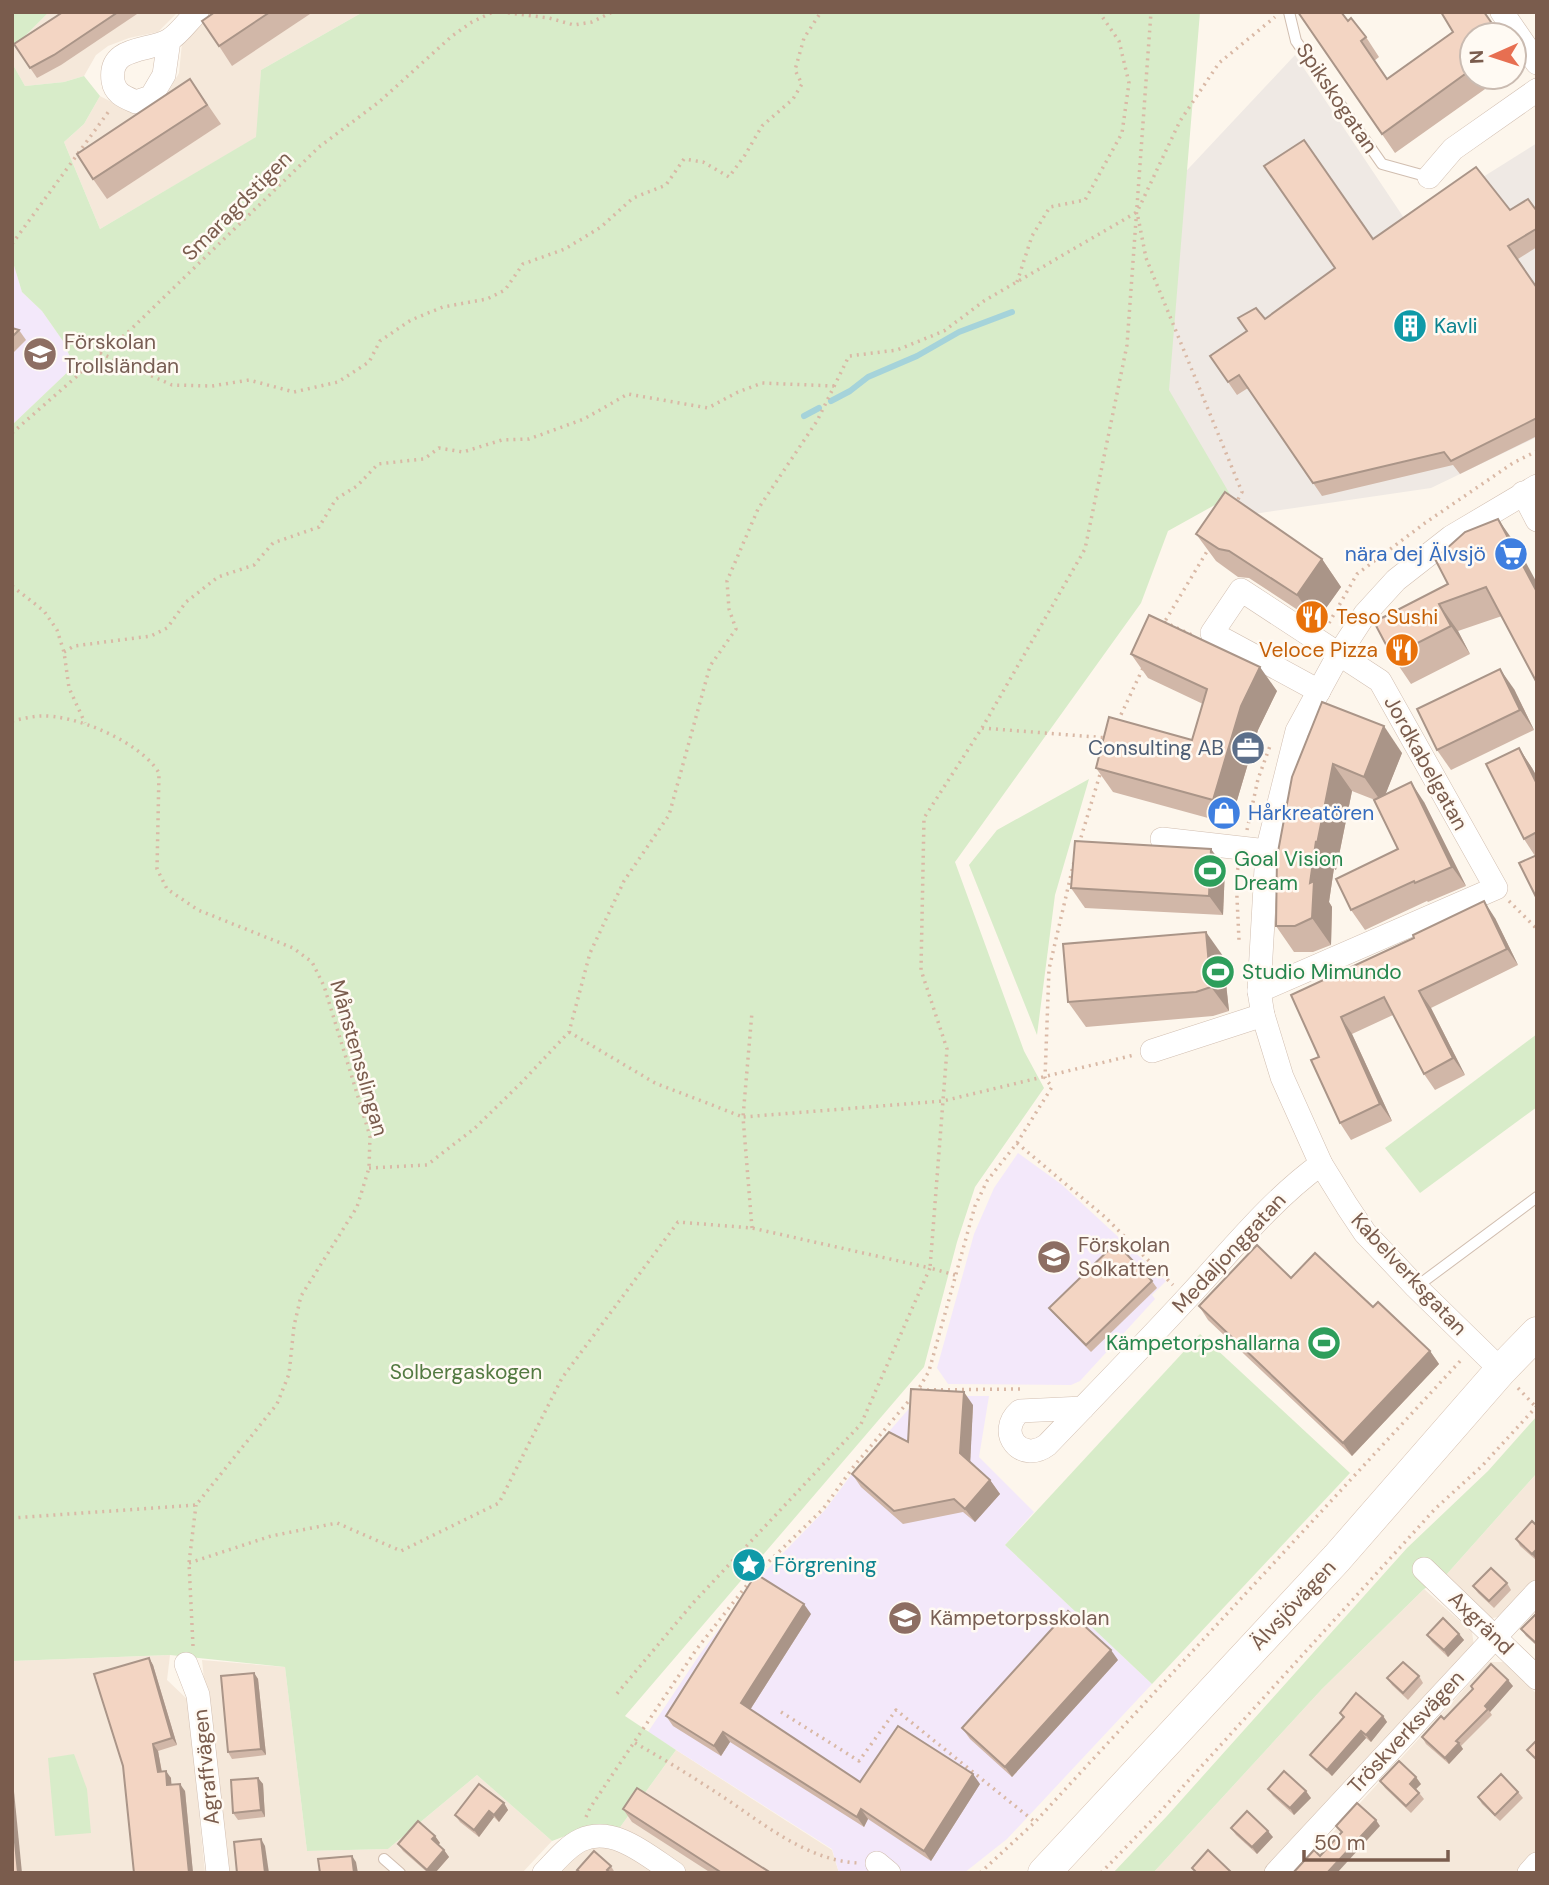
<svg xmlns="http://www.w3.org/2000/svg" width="1549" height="1885" font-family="'DM Sans',sans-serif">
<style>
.residential{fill:#f5e8da}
.industrial{fill:#efe9e4}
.education{fill:#f3e8fa}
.green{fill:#d8ecc9}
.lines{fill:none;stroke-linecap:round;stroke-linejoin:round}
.stream{stroke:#a5d3da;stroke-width:6}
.lane-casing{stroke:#d1beb0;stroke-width:12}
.street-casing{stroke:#d1beb0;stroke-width:24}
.secondary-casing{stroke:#d6c0b0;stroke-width:33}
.path{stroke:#d9b8a5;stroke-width:3.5;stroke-dasharray:2 5;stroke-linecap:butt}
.lane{stroke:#fff;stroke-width:10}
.street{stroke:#fff;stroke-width:23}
.secondary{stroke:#fff;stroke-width:32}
.wall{fill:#d1b7a8}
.shaded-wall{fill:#aa9588}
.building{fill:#f3d5c3;stroke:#aa9588;stroke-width:2}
.labels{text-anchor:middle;stroke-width:5;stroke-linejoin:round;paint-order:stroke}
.street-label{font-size:21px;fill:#7a5c4d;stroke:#fffaf3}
.culture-label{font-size:21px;fill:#0d838f;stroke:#fffaf3;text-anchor:start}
.education-label{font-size:21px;fill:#785e54;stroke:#fffaf3;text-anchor:start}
.shop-label{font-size:21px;fill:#366cbe;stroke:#fffaf3;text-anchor:end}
.food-label{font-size:21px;fill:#c56008;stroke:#fffaf3;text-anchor:start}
.service-label{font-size:21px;fill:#4e5e75;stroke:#fffaf3;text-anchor:end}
.leisure-label{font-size:21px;fill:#27864d;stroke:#fffaf3;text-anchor:start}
.park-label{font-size:21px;fill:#537a41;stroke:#fffaf3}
</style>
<rect width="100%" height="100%" fill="#fdf6ec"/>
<!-- residential -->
<g class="residential">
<polygon points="49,12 178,12 158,32 129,38 108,46 96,55 84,76 64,82 25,86 12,63 14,47"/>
<polygon points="214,12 363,12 261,70 257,137 100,229 64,142 84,124 100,96 129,111 163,101 179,73 182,43"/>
<polygon points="1537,1473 1537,1578 1502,1616 1489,1619 1446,1575"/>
<polygon points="1424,1589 1472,1632 1474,1646 1263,1873 1153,1873 1322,1689"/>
<polygon points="170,1655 167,1680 188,1700 205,1873 12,1873 12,1661"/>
<polygon points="202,1660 285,1667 307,1851 388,1849 477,1775 552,1841 522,1873 224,1873"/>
<polygon points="1489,1662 1503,1662 1537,1694 1537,1855 1519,1873 1296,1873"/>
<polygon points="676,1750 832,1850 839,1873 685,1873 618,1830"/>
<polygon points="587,1847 605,1847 624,1852 657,1873 551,1873"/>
</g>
<!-- industrial -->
<polygon class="industrial" points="1295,55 1408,224 1537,143 1537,437 1431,488 1226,518 1163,387 1175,183"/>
<!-- education -->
<g class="education">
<polygon points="12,259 22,292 42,311 63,341 74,366 12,425"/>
<polygon points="1018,1153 1061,1184 1166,1281 1152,1295 1155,1299 1080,1381 1071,1385 948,1384 937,1368 974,1234 994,1188"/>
<polygon points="920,1396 989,1396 979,1457 1034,1512 1005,1545 1152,1684 1007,1839 964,1873 839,1873 832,1849 648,1732 700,1654 755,1582 825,1510 851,1475"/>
</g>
<!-- green -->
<g class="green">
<polygon points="12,12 49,12 14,47 12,56"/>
<polygon points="363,12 1200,12 1169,390 1231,496 1168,531 1141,603 955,862 1024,1051 1044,1088 975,1187 957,1242 924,1367 625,1716 676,1750 618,1830 581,1830 552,1841 477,1775 388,1849 307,1851 285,1667 170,1655 12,1661 12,425 74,366 63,341 42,311 22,292 12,259 12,63 25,86 64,82 84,76 100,96 84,124 64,142 100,229 256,137 261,70"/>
<polygon points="1089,779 1055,895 1037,1035 969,865 997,830"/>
<polygon points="1537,1034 1537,1107 1420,1193 1385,1148"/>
<polygon points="1200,1334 1350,1473 1152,1684 1005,1545"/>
<polygon points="1537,1416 1537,1473 1446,1575 1424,1589 1322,1689 1153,1873 1113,1873 1167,1816 1407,1548 1488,1471"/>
<polygon points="74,1754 87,1789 91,1833 55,1836 48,1758"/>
</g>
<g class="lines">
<!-- stream -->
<g class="stream">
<polyline points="831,401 850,391 868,377 917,356 959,332 1012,312"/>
<polyline points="804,416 819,408"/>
</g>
<!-- lane casing -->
<g class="lane-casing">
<g id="lane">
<polyline points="1289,12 1296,41 1382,164 1429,177"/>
<polyline points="1416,1287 1537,1197"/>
<polyline points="384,1859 400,1873"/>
</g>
</g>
<!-- street casing -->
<g class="street-casing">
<g id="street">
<polyline points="1502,12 1537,63"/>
<path d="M169,40L164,75L151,97L136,102C125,97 115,94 113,81C108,45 149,52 169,40C179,34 188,21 197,12"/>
<polyline points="1429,177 1453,149 1537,90"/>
<polyline points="1523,493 1537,520"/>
<polyline points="1162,839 1267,851"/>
<polyline points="1259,991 1496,888 1380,681 1241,590 1212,633 1319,691"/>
<polyline points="1152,1051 1263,1015"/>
<polyline points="1501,1370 1416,1287 1365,1233 1347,1206 1321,1164 1282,1077 1263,1015 1259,991 1267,851 1297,731 1339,654 1365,614 1396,580 1451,537 1537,486"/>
<path d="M1083,1408L1020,1411C995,1433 1022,1464 1047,1445C1094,1396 1142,1347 1188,1297C1231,1251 1270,1201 1321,1164"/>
<polyline points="1424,1569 1537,1678"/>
<polyline points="186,1664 198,1695 218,1873"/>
<polyline points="877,1863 889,1873"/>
<path d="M544,1873C555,1862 566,1847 581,1840C614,1825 648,1856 674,1873"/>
<polyline points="1276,1873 1537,1592"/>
<polyline points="1529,1873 1537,1864"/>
</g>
</g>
<!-- secondary casing -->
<g class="secondary-casing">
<polyline id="secondary" points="1044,1873 1337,1558 1501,1370 1537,1333"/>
</g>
<!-- path -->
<g class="path">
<polyline points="501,12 549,18 574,25 592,22 612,12"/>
<polyline points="1138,217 1146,258 1242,492 1236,503"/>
<polyline points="12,244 109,111"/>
<polyline points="1017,282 1032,236 1050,207 1085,200 1122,133 1129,83 1119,41 1099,12"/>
<polyline points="100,353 172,385 212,386 249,380 294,392 338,382 369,362 380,341 411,320 443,307 487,299 505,290 523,264 565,249 601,227 633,198 666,185 684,159 703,162 729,177 745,155 762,126 793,99 802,84 795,70 804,38 821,12"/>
<polyline points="12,433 76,377 100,353 126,334 319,147 379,102 452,36 472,22 493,12"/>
<polyline points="12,586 44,611 57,630 64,652 69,688 85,723"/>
<polyline points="1164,622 1194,636"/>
<polyline points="1329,623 1357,574 1425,523 1513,463 1537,451"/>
<polyline points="1162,626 1209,548"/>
<polyline points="64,652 74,646 151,636 167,628 186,602 218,577 254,565 273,543 319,527 336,499 357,486 378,464 424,459 439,448 463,452 502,440 529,439 584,419 628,394 708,408 738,392 762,383 834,386"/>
<path d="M12,721C21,719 30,717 39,716C75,714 141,742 159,773L157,869L167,889L198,910L293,948L312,962L324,986L370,1136L369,1168L357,1207L301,1296L294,1326L289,1374L277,1404L196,1505L12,1518"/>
<polyline points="1118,721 1143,668"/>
<polyline points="982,728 1108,738"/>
<polyline points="1247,830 1258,779 1270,746"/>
<polyline points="1079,844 1101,771"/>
<polyline points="1238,868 1236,877 1239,940"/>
<polyline points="1509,901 1537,929"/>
<polyline points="569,1032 655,1083 743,1117 752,1012"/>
<polyline points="1017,1143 1105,1217 1173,1285"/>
<polyline points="369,1168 427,1165 475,1128 521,1083 569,1032 590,953 624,881 669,815 710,666 736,629 729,609 727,581 758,509 817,421 849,356 897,350 944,331 984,301 1137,212 1180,121 1219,63 1275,17"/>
<polyline points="752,1228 743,1117 943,1101 1134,1055"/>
<polyline points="955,1275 930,1268 947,1049 921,970 924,818 982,728 1085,549 1127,345 1151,12"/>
<polyline points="1518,1388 1536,1407"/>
<polyline points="920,1390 1020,1389"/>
<polyline points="189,1563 271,1536 337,1523 401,1551 499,1503 562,1378 678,1222 752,1228 930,1268 861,1424 694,1602 615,1696"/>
<polyline points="193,1646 189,1563 196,1505"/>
<polyline points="781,1712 859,1761 896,1710 1035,1822"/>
<path d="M635,1743C662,1758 688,1774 714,1791C758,1819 805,1861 859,1863"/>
<polyline points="586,1817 590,1808 696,1650 754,1576 823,1509 854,1466 918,1390 929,1371 975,1206 987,1181 1017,1143 1052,1087 1045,1078 1049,969 1074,862"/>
<polyline points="980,1873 1035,1822 1462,1359"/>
<polyline points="1101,1873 1159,1813 1435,1509 1482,1466 1537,1406"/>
</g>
<!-- lane -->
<use href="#lane" class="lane"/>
<!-- street -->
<use href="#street" class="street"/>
<!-- secondary -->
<use href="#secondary" class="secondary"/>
</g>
<!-- wall -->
<g class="wall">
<polygon points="63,12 140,12 61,65 37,78 14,44"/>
<polygon points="215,12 313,12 232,66 219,46"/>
<polygon points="1298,12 1347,20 1366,37 1379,57 1374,61 1387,79 1472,35 1472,77 1502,77 1395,153"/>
<polygon points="1514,54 1521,64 1514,69"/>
<polygon points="190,79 221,124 107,199 93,179"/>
<polygon points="1510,210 1537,211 1537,247 1518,259 1537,288 1537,436 1460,474 1453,465 1322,496 1248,388 1237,395 1210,356 1265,319 1335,268 1373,239"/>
<polygon points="12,328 19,330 26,340 12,354"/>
<polygon points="1196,534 1322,559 1341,587 1316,622 1249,578 1238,577 1216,561"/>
<polygon points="1517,546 1502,616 1458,631 1470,654 1411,684 1392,656 1448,584"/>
<polygon points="1131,654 1277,691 1258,730 1230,824 1113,792 1096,768 1192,740 1203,704 1148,678"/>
<polygon points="1514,689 1534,730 1451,770 1437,750"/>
<polygon points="1322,702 1402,753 1385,795 1424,802 1466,886 1428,902 1427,901 1365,930 1351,910 1398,849 1375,800 1352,791 1336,870 1334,868 1329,902 1332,907 1331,945 1313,952 1294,952 1276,926"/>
<polygon points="1519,748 1532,768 1537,777 1537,899 1535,856 1524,839"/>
<polygon points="1225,868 1223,915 1085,908 1071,888"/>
<polygon points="1495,918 1518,965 1431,1008 1465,1075 1435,1090 1424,1074 1393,1015 1352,1034 1392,1121 1351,1140 1340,1123 1319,1057 1291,995"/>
<polygon points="1223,956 1229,1011 1213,1016 1086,1027 1068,1002"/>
<polygon points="1291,1278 1373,1307 1430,1351 1439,1364 1352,1456 1208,1320 1199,1306"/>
<polygon points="1152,1281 1157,1288 1091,1352 1054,1314 1049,1308"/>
<polygon points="973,1405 970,1462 990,1480 1000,1494 975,1522 963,1512 903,1524 861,1487 852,1474"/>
<polygon points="1537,1526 1537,1561 1520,1546 1516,1539"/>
<polygon points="1507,1583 1511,1590 1494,1608 1478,1593 1473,1586"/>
<polygon points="1537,1613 1537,1646 1526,1636 1521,1629"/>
<polygon points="811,1614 750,1710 860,1782 980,1784 931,1861 868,1819 864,1827 730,1742 721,1756 673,1726 666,1716"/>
<polygon points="1459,1634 1464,1640 1448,1657 1432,1642 1427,1635"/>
<polygon points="149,1658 153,1665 177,1745 158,1751 162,1772 171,1778 171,1785 185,1791 193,1873 134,1873"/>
<polygon points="1118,1660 1012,1777 970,1739 962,1728"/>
<polygon points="254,1673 258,1679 266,1755 232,1759 228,1752"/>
<polygon points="1419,1676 1423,1683 1408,1700 1392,1685 1387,1678"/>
<polygon points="1471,1686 1513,1686 1490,1712 1492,1715 1461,1746 1463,1749 1449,1764 1426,1744 1422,1737 1444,1719 1473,1689"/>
<polygon points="1340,1713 1383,1716 1387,1722 1371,1742 1366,1738 1332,1776 1315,1761 1310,1755 1343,1718"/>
<polygon points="258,1778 263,1784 265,1817 238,1820 233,1813"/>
<polygon points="1380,1781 1421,1784 1416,1789 1424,1799 1411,1813 1385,1788"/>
<polygon points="1268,1789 1311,1798 1294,1815 1273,1796"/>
<polygon points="1518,1792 1523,1798 1500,1821 1482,1804 1478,1797"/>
<polygon points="504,1803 508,1810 499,1822 494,1817 479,1837 460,1822 455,1815"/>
<polygon points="623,1809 771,1873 711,1873 632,1822"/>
<polygon points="1231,1828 1273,1837 1257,1854 1236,1835"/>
<polygon points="435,1836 440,1843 438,1845 444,1850 449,1857 435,1873 428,1873 403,1851 398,1844"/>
<polygon points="611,1866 615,1873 580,1873 577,1870"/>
</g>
<!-- shaded-wall -->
<g class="shaded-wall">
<polygon points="1498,519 1517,546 1537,583 1537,592"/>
<polygon points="1322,559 1341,587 1316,622 1297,595"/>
<polygon points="1439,604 1458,631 1470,654 1451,626"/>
<polygon points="1260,667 1277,691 1258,730 1230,824 1213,800 1241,706"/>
<polygon points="1500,669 1514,689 1534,730 1520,710"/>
<polygon points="1384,726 1402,753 1382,803 1364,777"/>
<polygon points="1519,748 1532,768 1537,777 1537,784"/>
<polygon points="1333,764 1352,791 1336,870 1334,868 1329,902 1332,907 1331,945 1312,918 1310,883 1316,841"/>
<polygon points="1411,782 1424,802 1466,886 1452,867"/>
<polygon points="1211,849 1225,868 1223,915 1209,896"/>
<polygon points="1484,901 1495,918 1518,965 1507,949"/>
<polygon points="1206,932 1223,956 1229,1011 1211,987"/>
<polygon points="1419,991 1431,1008 1465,1075 1453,1058"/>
<polygon points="1341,1017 1352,1034 1392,1121 1380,1104"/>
<polygon points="1430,1351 1439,1364 1352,1456 1343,1443"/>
<polygon points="964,1392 973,1405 970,1467 960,1453"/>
<polygon points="990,1480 1000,1494 975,1522 965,1509"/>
<polygon points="1537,1549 1537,1560 1532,1554"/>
<polygon points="804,1604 811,1614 748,1713 741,1703"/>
<polygon points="1459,1634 1464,1640 1448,1657 1444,1650"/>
<polygon points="1111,1650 1118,1660 1012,1777 1005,1767"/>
<polygon points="149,1658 153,1665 177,1745 172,1738"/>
<polygon points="254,1673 258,1679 266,1755 261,1749"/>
<polygon points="1508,1680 1513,1686 1490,1712 1485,1706"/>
<polygon points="1383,1716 1387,1722 1371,1742 1366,1735"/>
<polygon points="1361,1731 1366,1738 1332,1776 1327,1770"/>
<polygon points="723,1732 730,1742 721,1756 714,1746"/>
<polygon points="1459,1743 1463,1749 1449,1764 1445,1758"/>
<polygon points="153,1744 158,1751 163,1779 158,1772"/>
<polygon points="12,1771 22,1873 18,1873 12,1812"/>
<polygon points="166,1771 171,1778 172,1792 167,1785"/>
<polygon points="973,1774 980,1784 931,1861 924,1851"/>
<polygon points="1416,1777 1421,1784 1414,1791 1410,1784"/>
<polygon points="258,1778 263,1784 265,1817 261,1810"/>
<polygon points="180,1784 185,1791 193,1873 189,1873"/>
<polygon points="1306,1791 1311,1798 1294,1815 1290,1808"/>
<polygon points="504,1803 508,1810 499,1822 494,1815"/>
<polygon points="861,1809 868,1819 864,1827 857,1817"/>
<polygon points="489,1811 494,1817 479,1837 474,1830"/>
<polygon points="1376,1820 1380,1826 1337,1873 1327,1873"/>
<polygon points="1268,1831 1273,1837 1257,1854 1252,1847"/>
<polygon points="435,1836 440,1843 437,1846 432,1839"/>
<polygon points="261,1839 265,1846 269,1873 265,1873"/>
<polygon points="444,1850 449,1857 435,1873 430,1873 427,1870"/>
<polygon points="352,1856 356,1862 358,1873 354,1873"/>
</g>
<!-- building -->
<g class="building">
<polygon points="63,12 118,12 54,55 30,68 14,44"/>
<polygon points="215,12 270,12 219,46 202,21"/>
<polygon points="1298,12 1341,12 1348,21 1351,18 1366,37 1361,41 1387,79 1453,32 1441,12 1484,12 1500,35 1472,35 1472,69 1382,134"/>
<polygon points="190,79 207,105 93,179 77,154"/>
<polygon points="1304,140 1373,239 1476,167 1510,210 1528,199 1536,210 1536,229 1508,246 1537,288 1537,418 1451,461 1444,452 1313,483 1239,375 1228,382 1210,356 1247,331 1238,318 1256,308 1265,319 1335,268 1264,166"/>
<polygon points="12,328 19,330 12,337"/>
<polygon points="1225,492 1322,559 1297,595 1229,551 1219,549 1196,534"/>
<polygon points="1498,519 1537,592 1537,683 1486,587 1439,604 1451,626 1392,656 1374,622 1448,584 1435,559 1465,532"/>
<polygon points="1149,615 1260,667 1241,706 1213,800 1096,768 1109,717 1192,740 1207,689 1131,654"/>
<polygon points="1500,669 1520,710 1437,750 1417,709"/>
<polygon points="1322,702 1384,726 1364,777 1333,764 1317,844 1316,841 1310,883 1314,881 1312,918 1295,926 1276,926 1277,857 1292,777"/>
<polygon points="1519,748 1537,784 1537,832 1524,839 1486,764"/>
<polygon points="1411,782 1452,867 1415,883 1414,881 1351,910 1336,879 1398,849 1374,800"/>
<polygon points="1075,841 1211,849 1209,896 1071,888"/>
<polygon points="1537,855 1537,899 1519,863"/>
<polygon points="1484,901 1507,949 1419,991 1453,1058 1424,1074 1384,997 1341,1017 1380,1104 1340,1123 1311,1060 1319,1057 1291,995 1414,938 1413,935"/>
<polygon points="1206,932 1211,987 1196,992 1068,1002 1063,944"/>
<polygon points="1116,1243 1152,1281 1086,1345 1049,1308"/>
<polygon points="1257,1245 1291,1278 1315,1253 1373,1307 1378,1302 1430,1351 1343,1443 1199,1306"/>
<polygon points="911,1389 964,1392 960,1453 990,1480 965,1509 954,1499 894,1511 852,1474 889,1432 908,1442"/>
<polygon points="1532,1521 1537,1526 1537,1549 1532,1554 1516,1539"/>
<polygon points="1491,1568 1507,1583 1489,1601 1473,1586"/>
<polygon points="756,1574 804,1604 741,1703 860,1782 898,1726 973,1774 924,1851 861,1809 857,1817 723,1732 714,1746 666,1716"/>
<polygon points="1068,1611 1111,1650 1005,1767 962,1728"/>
<polygon points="1537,1613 1537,1644 1521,1629"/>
<polygon points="1443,1618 1459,1634 1444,1650 1427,1635"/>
<polygon points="149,1658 172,1738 153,1744 158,1772 166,1771 167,1785 180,1784 189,1873 134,1873 123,1766 94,1674"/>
<polygon points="1403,1662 1419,1676 1403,1693 1387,1678"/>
<polygon points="1491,1664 1508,1680 1485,1706 1488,1709 1456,1741 1459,1743 1445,1758 1422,1737 1441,1716 1444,1719 1473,1689 1471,1686"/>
<polygon points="254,1673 261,1749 228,1752 221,1676"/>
<polygon points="1356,1693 1383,1716 1366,1735 1361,1731 1327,1770 1310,1755 1344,1717 1340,1713"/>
<polygon points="1537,1740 1537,1760 1527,1750"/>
<polygon points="1399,1761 1416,1777 1410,1784 1419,1793 1406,1806 1380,1781"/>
<polygon points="1284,1771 1306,1791 1290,1808 1268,1789"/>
<polygon points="1501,1774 1518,1792 1495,1815 1478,1797"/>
<polygon points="258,1778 261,1810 233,1813 231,1780"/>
<polygon points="479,1784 504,1803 494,1815 489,1811 474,1830 455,1815"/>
<polygon points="637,1788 771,1873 722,1873 623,1809"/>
<polygon points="1357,1803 1376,1820 1327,1873 1293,1873 1314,1850 1320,1856 1342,1832 1336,1826"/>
<polygon points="1247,1811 1268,1831 1252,1847 1231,1828"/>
<polygon points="12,1812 18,1873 12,1873"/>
<polygon points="418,1821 435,1836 432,1839 444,1850 427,1870 398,1844"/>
<polygon points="261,1839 265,1873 237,1873 234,1842"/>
<polygon points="1208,1850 1231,1872 1230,1873 1197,1873 1192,1868"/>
<polygon points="594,1851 611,1866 607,1870 610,1873 581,1873 577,1870"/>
<polygon points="352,1856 354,1873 320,1873 318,1859"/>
</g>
<!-- icons -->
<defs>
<g id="building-disc" transform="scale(1.75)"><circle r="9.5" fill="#0f9aa8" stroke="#fffaf3"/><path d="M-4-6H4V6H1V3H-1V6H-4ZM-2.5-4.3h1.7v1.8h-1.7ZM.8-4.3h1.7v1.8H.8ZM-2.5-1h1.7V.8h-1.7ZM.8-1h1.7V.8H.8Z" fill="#fff"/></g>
<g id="school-disc" transform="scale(1.75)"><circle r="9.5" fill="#8d6e63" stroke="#fffaf3"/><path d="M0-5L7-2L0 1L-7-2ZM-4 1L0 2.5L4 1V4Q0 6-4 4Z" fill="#fff"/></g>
<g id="supermarket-disc" transform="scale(1.75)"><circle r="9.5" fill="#3f7fe0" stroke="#fffaf3"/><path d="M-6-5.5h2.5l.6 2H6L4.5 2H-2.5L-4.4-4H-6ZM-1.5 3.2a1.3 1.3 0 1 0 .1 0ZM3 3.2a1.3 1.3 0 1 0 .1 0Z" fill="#fff"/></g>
<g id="restaurant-disc" transform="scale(1.75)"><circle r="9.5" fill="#e8710a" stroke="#fffaf3"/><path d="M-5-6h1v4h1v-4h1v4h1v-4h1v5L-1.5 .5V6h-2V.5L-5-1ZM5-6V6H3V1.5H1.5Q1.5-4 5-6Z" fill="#fff"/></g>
<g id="office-disc" transform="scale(1.75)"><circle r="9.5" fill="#5c6f8a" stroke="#fffaf3"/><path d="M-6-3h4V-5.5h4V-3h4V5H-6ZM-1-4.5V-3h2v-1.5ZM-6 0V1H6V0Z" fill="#fff"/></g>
<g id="shop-disc" transform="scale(1.75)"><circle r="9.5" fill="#3f7fe0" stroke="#fffaf3"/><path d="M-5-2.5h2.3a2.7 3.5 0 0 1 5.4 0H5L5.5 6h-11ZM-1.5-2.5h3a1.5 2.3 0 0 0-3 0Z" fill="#fff"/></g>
<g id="stadium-disc" transform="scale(1.75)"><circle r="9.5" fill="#2e9e5b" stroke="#fffaf3"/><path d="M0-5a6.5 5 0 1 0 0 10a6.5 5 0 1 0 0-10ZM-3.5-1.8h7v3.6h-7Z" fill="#fff"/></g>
<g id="sight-disc" transform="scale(1.75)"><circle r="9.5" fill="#0f9aa8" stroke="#fffaf3"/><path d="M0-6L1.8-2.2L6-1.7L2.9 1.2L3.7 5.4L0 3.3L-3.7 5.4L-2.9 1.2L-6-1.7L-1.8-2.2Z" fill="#fff"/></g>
</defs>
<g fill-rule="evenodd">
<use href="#building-disc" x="1410" y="326"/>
<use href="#school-disc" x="40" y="354"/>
<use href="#supermarket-disc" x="1511" y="554"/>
<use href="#restaurant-disc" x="1312" y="617"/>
<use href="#restaurant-disc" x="1402" y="650"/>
<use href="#office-disc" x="1248" y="748"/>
<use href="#shop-disc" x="1224" y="813"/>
<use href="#stadium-disc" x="1210" y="871"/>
<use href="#stadium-disc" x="1218" y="972"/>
<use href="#school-disc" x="1054" y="1257"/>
<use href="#stadium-disc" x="1324" y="1343"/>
<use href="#sight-disc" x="749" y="1565"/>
<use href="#school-disc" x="905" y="1618"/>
</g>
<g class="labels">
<!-- street labels -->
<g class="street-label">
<text transform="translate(1337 98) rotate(56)" y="7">Spikskogatan</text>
<text transform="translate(237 206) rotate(-45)" y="7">Smaragdstigen</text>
<text transform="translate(1426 763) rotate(61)" y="7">Jordkabelgatan</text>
<text transform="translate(359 1058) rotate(74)" y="7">Månstensslingan</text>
<text transform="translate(1229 1253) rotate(-47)" y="7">Medaljonggatan</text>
<text transform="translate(1409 1274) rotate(47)" y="7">Kabelverksgatan</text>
<text transform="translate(1293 1605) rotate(-47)" y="7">Älvsjövägen</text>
<text transform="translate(1481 1623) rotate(44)" y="7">Axgränd</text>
<text transform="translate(1406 1732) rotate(-47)" y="7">Tröskverksvägen</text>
<text transform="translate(206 1767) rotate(-96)" y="7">Agraffvägen</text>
</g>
<!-- culture labels -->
<g class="culture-label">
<text x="1434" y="333">Kavli</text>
<text x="774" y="1572">Förgrening</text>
</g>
<!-- education labels -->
<g class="education-label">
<text x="64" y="349">Förskolan<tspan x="64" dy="24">Trollsländan</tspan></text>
<text x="1078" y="1252">Förskolan<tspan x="1078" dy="24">Solkatten</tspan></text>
<text x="930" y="1625">Kämpetorpsskolan</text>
</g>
<!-- shop labels -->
<g class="shop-label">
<text x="1486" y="561">nära dej Älvsjö</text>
<text x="1248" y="820" text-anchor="start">Hårkreatören</text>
</g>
<!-- food labels -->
<g class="food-label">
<text x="1336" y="624">Teso Sushi</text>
<text x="1378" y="657" text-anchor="end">Veloce Pizza</text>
</g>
<!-- service labels -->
<g class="service-label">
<text x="1224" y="755">Consulting AB</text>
</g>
<!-- leisure labels -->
<g class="leisure-label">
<text x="1234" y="866">Goal Vision<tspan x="1234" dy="24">Dream</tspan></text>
<text x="1242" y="979">Studio Mimundo</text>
<text x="1300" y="1350" text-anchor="end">Kämpetorpshallarna</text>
</g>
<!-- park labels -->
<g class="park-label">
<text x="466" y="1379">Solbergaskogen</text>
</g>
</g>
<!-- border -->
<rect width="1549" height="1885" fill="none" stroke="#7a5c4d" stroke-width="28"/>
<!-- north arrow -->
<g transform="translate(1493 56) rotate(267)"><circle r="33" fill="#fffaf3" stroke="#cabbb1" stroke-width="2"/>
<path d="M0-5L12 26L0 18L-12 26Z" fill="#e76f51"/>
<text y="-10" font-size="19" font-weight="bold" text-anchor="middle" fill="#7a5c4d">N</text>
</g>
<!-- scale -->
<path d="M1304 1850v10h144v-10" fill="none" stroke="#7a5c4d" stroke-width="3.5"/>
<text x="1314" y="1850" font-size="21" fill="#7a5c4d" stroke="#fffaf3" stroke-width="5" paint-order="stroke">50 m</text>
</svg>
